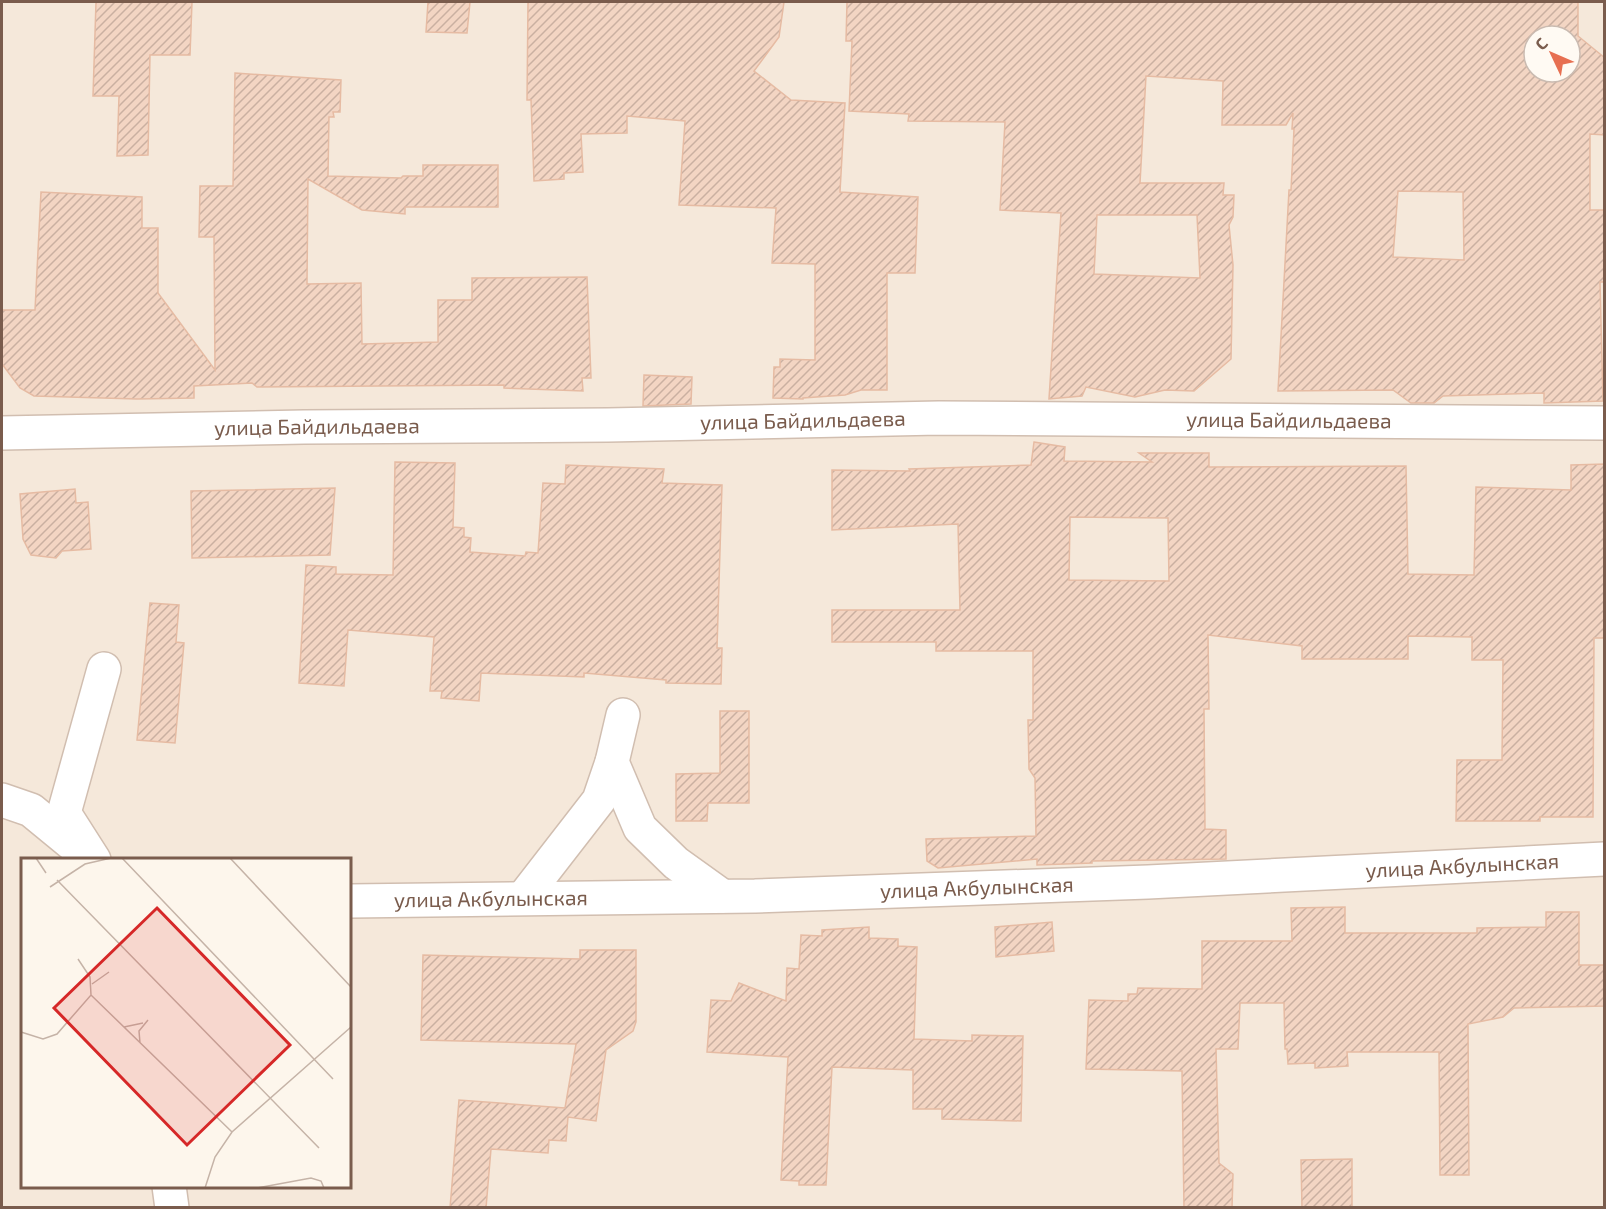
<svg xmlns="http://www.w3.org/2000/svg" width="1606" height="1209" font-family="'Exo 2',sans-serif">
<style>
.residential{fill:#f5e8da;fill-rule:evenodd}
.building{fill:url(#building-hatch);stroke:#e6bba3;stroke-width:1.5;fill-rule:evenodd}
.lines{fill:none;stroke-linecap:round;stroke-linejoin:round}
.street-casing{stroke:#d1beb0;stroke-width:36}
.street{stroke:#fff;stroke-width:33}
.labels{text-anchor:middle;stroke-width:4.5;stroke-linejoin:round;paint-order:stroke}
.street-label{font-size:21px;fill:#7a5c4d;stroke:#fffaf3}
.inset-road{fill:none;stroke:#c5b3a7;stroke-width:1.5}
.view{fill:#d62828;fill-opacity:0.15;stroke:#d62828;stroke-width:3}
.inset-edge{fill:none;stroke:#7a5c4d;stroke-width:3}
</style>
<defs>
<pattern id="building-hatch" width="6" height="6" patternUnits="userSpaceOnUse" patternTransform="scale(1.5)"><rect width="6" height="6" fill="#f3d5c3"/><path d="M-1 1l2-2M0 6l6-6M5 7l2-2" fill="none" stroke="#cab0a1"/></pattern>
</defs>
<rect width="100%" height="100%" fill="#fdf6ec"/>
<!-- residential -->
<path class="residential" d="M2,2H1604V1207H2ZM1534,36H1570V72H1534ZM22,860H350V1186H22Z"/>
<!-- building -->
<g class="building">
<polygon points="96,2 192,2 190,55 150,55 148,155 117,156 119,96 93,96"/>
<polygon points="428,2 470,2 467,33 426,32"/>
<polygon points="528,2 784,2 779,37 754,71 791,100 845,103 840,192 918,197 915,273 887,273 887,390 861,390 845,395 803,398 803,399 773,398 774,367 780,367 780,359 815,360 815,264 772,263 776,208 679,205 685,121 627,116 627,133 581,134 583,172 564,173 564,179 534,181 531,100 527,100"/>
<path d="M847,2H1578V36L1605,58V135L1590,134V210H1605V282H1600L1603,401L1544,403V393L1443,396L1434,403H1411L1393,390L1278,391L1289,190H1291L1294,129H1292L1293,113L1286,125H1222L1223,81L1146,76L1140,183H1224L1223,195H1234L1233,217L1229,225L1233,265L1231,359L1194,391L1165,390L1135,397L1086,387L1082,396L1049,399L1061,213L1000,210L1005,122L908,121L909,114L849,111L852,41H846ZM1534,36H1570V72H1534ZM1398,191L1463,192L1464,260L1393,257ZM1097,215H1197L1200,278L1094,274Z"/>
<polygon points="235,73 341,80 340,112 333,112 334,117 329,117 328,176 401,178 403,176 423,176 423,165 498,165 498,207 405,207 405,214 362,210 308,179 307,284 361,283 362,344 438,342 438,300 472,300 472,278 587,277 591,378 582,378 583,391 504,388 504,385 257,387 252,383 194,386 194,398 137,399 34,396 20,388 2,364 2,310 35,310 41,192 142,197 142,228 158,228 158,293 215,370 214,237 199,237 200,186 233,186"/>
<polygon points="644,375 692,377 691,404 643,406"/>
<path d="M1034,442L1065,447L1064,461L1152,462L1139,453H1209V467L1406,466L1408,574L1474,575L1476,487L1571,490V465L1605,464V638H1594L1593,817H1540V821H1456L1457,760H1502L1503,660H1472V637L1408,636V659H1302V646L1208,635L1209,709H1204L1205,829L1226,830V859L1092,861V863L1037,865V859L938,868L927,861L926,839L1036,836L1035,778L1029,769L1028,720H1033V651H936V642H832V610H960L958,524L832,530V470L910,471L909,469L1031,465ZM1070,517L1168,518L1169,581L1069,580Z"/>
<polygon points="395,462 455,463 453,527 464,528 464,537 471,538 470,552 525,556 526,552 538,553 543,483 565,484 566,465 664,469 662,483 722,485 717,648 722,648 721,684 666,683 666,680 584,673 584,677 481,673 479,701 441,698 442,691 430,691 434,637 348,630 344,686 299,683 306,565 336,567 336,574 393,575"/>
<polygon points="335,488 330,555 192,558 191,491"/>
<polygon points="75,489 76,503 88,502 91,549 62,551 56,558 31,555 23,539 20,494"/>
<polygon points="150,603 179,605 176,642 184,643 175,743 137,740"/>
<polygon points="720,711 749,711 749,803 708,803 707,821 676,821 676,774 720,773"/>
<polygon points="1345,907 1345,933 1477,933 1477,928 1546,927 1546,912 1579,912 1579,965 1605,965 1605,1006 1514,1008 1503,1017 1468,1024 1469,1175 1440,1175 1439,1052 1347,1052 1348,1066 1315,1068 1315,1063 1288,1064 1287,1049 1285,1049 1284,1003 1240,1003 1238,1049 1216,1049 1219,1163 1233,1174 1232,1208 1184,1208 1182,1071 1086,1069 1089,1000 1128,1001 1128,994 1137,994 1138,988 1202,989 1202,941 1292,941 1291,908"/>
<polygon points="1052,922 1054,951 996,957 995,927"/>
<polygon points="869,927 869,938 898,939 898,946 917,947 914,1039 972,1041 972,1035 1023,1036 1021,1121 942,1119 942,1109 913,1109 913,1070 832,1067 826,1185 799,1185 799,1181 781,1180 788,1057 707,1052 711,1000 731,1001 739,983 786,1001 787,968 799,969 801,935 822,936 822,930"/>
<polygon points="580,950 636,950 636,1022 633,1031 606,1050 596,1121 568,1117 566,1141 549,1140 548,1153 491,1149 486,1208 450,1208 459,1100 565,1108 576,1044 421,1040 423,955 580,959"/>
<polygon points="1352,1159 1352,1208 1302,1208 1301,1160"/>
</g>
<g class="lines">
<!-- street casing -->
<g class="street-casing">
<g id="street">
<path id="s1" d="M2,433L304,427L608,425L939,418L1604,423"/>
<polyline points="623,715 612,762 640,828 676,863 722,896"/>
<polyline points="2,800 31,810 76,847"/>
<polyline points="94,860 64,813 104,669"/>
<polyline points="523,898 599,800 612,762"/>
<path id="s2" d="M350,901L755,896L1148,882L1604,859"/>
<polyline points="169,1186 172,1208"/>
</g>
</g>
<!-- street -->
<use href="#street" class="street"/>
</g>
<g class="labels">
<!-- street labels -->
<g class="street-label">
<text dy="7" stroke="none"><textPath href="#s1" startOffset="1287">улица Байдильдаева</textPath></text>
<text dy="7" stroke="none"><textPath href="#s1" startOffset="801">улица Байдильдаева</textPath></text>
<text dy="7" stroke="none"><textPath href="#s1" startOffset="315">улица Байдильдаева</textPath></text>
<text dy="7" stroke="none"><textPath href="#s2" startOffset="1113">улица Акбулынская</textPath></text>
<text dy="7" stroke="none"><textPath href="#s2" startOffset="627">улица Акбулынская</textPath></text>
<text dy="7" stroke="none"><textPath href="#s2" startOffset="141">улица Акбулынская</textPath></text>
</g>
</g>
<!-- overview -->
<g transform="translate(21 858)">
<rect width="330" height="330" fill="#fdf6ec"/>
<path class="inset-road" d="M15,0L25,15M101,0L312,221M209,0L330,129M36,22L298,290M29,29L64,6L90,0M57,101L69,119L70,137M71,126L88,114M103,169L122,165M0,174L22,181L36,176L70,137L211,274M119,185L118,173L127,162M184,330L194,299L211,274L330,169M236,330L290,320L300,323L303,330"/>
<path class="view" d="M136,50L269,187L166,287L33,150Z"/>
<rect width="330" height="330" class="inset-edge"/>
</g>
<!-- border -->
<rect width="1606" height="1209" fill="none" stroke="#7a5c4d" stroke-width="6"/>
<!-- north arrow -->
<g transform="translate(1552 54) rotate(314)"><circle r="28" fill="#fffaf3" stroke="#cabbb1" stroke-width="1.5"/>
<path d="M0-4.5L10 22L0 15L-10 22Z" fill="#e76f51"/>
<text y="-9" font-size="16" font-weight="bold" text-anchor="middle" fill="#7a5c4d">С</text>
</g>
</svg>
